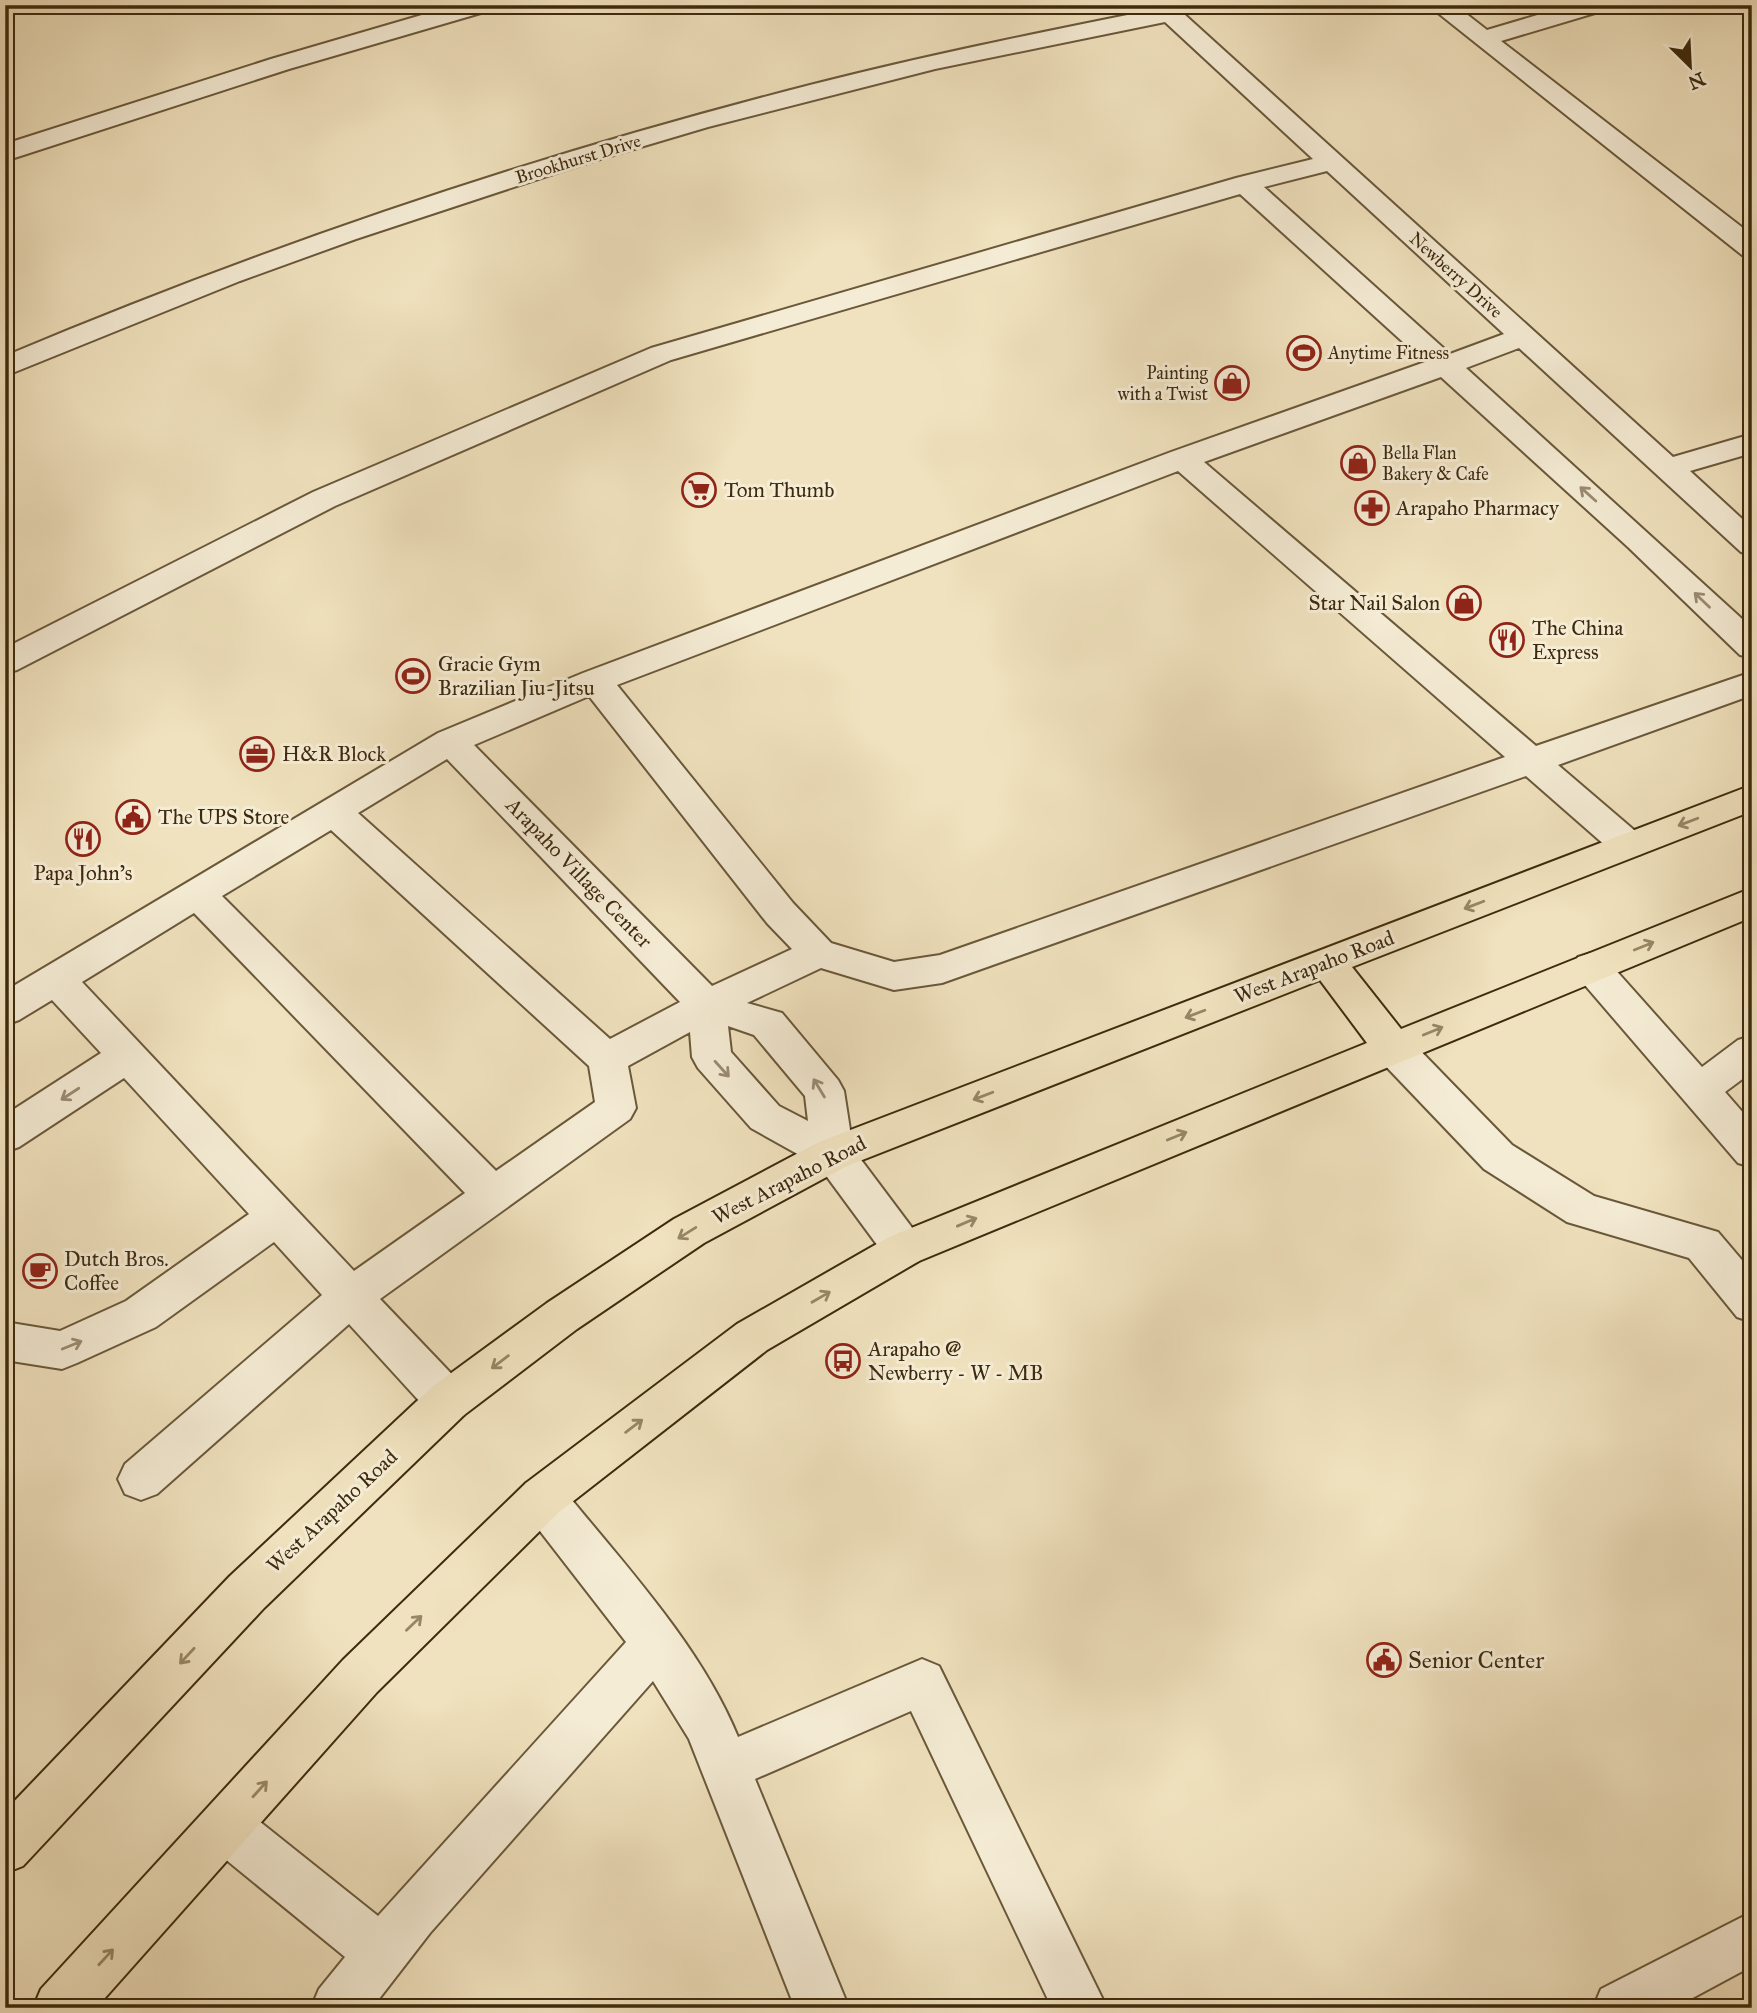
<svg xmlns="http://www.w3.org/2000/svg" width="1757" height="2013" font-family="'IM FELL Great Primer',serif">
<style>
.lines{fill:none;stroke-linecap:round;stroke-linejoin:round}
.minor-casing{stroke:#6a583a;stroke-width:4}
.major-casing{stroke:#3e2a0e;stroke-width:4}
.minor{fill:#f5ecd5;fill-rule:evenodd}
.major{fill:#f0e2be;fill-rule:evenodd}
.oneway{stroke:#9a8b72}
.oneway2{stroke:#978666}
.labels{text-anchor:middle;stroke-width:6;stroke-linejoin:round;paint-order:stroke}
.far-street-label{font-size:18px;fill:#3e2a0e;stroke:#f5ecd5}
.far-poi-label{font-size:18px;fill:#3e2a0e;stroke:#f5ecd5;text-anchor:start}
.poi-label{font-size:21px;fill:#3e2a0e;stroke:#f5ecd5;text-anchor:start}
.street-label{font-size:21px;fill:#3e2a0e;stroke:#f5ecd5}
.near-poi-label{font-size:24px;fill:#3e2a0e;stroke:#f5ecd5;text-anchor:start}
</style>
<rect width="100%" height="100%" fill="#f0e2be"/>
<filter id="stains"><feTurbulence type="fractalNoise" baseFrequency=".00286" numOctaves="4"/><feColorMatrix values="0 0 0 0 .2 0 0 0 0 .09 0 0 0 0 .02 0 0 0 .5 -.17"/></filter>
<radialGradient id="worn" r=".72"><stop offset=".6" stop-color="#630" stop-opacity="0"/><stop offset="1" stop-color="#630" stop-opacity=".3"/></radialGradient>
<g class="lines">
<!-- minor casing -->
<g class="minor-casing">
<g id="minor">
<polygon points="456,5 495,5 491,10 289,69 5,161 5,144 271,59"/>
<path d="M1148,5H1174L1673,457L1752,434V453L1690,471L1752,528V555L1741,552L1519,348L1466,368L1752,628V658L1740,655L1628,547L1441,377L1204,462L1536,746L1752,672V695L1558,765L1641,836L1646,845L1641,854L1628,858L1615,854L1526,776L942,983L894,990L821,968L747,1003L782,1013L838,1080L844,1091L853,1149L919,1237L925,1249L919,1261L904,1267L889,1261L819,1166L751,1128L698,1068L692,1057L690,1032L628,1066L636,1108L630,1119L380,1299L464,1387L470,1401L464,1415L448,1421L432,1415L349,1324L157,1494L141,1500L125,1494L118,1479L125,1464L322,1295L274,1242L156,1327L77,1363L62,1369L5,1360V1322L60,1331L126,1301L249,1214L124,1078L19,1147L5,1152V1115L101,1053L52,1000L19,1020L5,1025V991L438,733L583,673L1171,452L1425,362L1240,194L671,360L335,506L17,670L5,673V648L313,492L651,348L1236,178L1313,159L1165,22L935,69L708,127L590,162L356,239L240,281L5,376V356C267,246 535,155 810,85C923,56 1037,33 1152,10ZM1327,171L1504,334L1450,354L1264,187ZM1178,471L1505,757L940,955L894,962L831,943L793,903L617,685ZM589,696L767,923L792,949L712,986L474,745ZM447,759L680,1002L610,1039L358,813ZM331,830L589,1066L595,1102L496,1171L222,896ZM194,913L465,1193L354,1271L82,982ZM728,1026L754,1035L805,1096L808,1121L779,1106L731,1052Z"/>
<polygon points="1428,5 1455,5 1487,30 1571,5 1609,5 1605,10 1501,41 1752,235 1752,257 1742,255"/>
<polygon points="1591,953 1604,957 1702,1067 1738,1040 1752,1036 1752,1072 1725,1092 1752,1123 1752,1167 1738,1163 1578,977 1572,967 1578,957"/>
<polygon points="1392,1032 1406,1036 1512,1145 1594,1196 1718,1232 1752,1272 1752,1322 1737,1317 1689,1258 1567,1222 1484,1169 1378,1058 1372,1047 1378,1036"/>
<path d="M542,1477L558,1483C621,1561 700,1644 738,1737L922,1659L939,1666L1107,2008H1052L911,1711L755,1779L849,2008H795L689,1739L653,1681L430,1933L372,2008H311L319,1989L345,1957L208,1845L201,1827L208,1809L226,1802L244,1809L378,1916L626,1642L526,1513L519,1498L526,1483Z"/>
<polygon points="1752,1912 1752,1966 1674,2008 1593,2008 1601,1989"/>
</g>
</g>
<!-- major casing -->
<g class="major-casing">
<polygon id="major" points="1752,785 1752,811 1352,967 1401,1029 1752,888 1752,917 919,1261 767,1350 558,1513 377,1692 96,2008 33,2008 41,1989 343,1660 526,1483 737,1324 889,1237 1367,1043 1320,980 847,1166 704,1243 577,1329 464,1415 264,1608 23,1866 5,1873 5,1811 230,1576 432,1387 547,1303 674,1219 819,1142"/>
</g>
<!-- minor -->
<use href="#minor" class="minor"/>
<!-- major -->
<use href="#major" class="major"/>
</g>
<!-- one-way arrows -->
<defs><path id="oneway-shaft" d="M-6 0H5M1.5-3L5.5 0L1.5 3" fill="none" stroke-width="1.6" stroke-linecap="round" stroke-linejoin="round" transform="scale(1.75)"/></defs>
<g class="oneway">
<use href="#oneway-shaft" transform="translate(1588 494) rotate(-138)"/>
<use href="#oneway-shaft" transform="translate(1702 600) rotate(-136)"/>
<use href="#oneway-shaft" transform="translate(722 1069) rotate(48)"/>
<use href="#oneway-shaft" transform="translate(819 1088) rotate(-121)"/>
<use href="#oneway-shaft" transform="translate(70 1094) rotate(147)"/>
<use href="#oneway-shaft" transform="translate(72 1345) rotate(-22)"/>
</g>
<g class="oneway2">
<use href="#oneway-shaft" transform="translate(1688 822) rotate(159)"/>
<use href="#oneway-shaft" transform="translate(1474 905) rotate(159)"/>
<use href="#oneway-shaft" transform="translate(1644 946) rotate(-22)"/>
<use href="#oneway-shaft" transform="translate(1195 1014) rotate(159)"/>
<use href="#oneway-shaft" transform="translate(1433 1031) rotate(-22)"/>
<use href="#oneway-shaft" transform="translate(983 1096) rotate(159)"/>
<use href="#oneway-shaft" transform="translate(1177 1136) rotate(-22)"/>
<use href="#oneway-shaft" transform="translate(967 1222) rotate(-23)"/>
<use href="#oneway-shaft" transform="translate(687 1233) rotate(148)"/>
<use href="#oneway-shaft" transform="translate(821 1297) rotate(-30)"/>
<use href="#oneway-shaft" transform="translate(500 1362) rotate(143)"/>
<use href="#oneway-shaft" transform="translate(634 1426) rotate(-37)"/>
<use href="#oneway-shaft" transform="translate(414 1623) rotate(-44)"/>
<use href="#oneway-shaft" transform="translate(187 1656) rotate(133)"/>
<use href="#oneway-shaft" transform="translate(260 1789) rotate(-48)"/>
<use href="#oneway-shaft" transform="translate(106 1957) rotate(-47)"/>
</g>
<!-- icons -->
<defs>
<g id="stadium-ring" transform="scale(1.75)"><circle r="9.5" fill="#f5ecd5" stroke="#8f2418" stroke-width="1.5"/><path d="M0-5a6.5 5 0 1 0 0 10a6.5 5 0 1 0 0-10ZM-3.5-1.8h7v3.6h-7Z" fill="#8f2418"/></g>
<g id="shop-ring" transform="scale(1.75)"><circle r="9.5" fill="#f5ecd5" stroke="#8f2418" stroke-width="1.5"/><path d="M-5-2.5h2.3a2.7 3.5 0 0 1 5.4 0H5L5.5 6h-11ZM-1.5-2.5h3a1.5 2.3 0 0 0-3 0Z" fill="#8f2418"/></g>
<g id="supermarket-ring" transform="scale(1.75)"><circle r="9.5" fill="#f5ecd5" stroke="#8f2418" stroke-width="1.5"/><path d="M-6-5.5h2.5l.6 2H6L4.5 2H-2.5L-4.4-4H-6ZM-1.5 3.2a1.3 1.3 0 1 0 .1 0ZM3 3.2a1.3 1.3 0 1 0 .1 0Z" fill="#8f2418"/></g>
<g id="pharmacy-ring" transform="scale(1.75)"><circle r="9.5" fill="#f5ecd5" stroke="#8f2418" stroke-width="1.5"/><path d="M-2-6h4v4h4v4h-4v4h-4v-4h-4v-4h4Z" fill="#8f2418"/></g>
<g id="restaurant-ring" transform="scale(1.75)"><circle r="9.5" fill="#f5ecd5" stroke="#8f2418" stroke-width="1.5"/><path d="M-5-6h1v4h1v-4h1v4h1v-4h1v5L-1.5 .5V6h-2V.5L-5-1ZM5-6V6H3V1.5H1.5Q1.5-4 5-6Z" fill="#8f2418"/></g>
<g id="office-ring" transform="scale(1.75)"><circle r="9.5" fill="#f5ecd5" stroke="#8f2418" stroke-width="1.5"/><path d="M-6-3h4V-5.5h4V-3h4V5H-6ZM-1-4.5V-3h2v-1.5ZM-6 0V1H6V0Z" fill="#8f2418"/></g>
<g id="civic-ring" transform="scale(1.75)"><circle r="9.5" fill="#f5ecd5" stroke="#8f2418" stroke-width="1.5"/><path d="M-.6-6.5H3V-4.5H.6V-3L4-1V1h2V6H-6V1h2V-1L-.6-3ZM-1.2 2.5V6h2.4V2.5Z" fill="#8f2418"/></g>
<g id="cafe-ring" transform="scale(1.75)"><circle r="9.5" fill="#f5ecd5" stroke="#8f2418" stroke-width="1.5"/><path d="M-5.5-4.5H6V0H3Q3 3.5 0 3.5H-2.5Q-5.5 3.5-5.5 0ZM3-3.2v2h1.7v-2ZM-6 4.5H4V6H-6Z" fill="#8f2418"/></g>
<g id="bus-ring" transform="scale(1.75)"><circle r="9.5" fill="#f5ecd5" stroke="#8f2418" stroke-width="1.5"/><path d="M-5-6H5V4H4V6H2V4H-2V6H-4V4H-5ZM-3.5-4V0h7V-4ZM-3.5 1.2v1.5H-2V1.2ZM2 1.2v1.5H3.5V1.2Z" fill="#8f2418"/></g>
</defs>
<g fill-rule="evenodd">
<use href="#stadium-ring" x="1304" y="353"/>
<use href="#shop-ring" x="1232" y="383"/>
<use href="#shop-ring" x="1358" y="463"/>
<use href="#supermarket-ring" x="699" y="490"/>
<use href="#pharmacy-ring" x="1372" y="508"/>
<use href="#shop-ring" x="1464" y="603"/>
<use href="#restaurant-ring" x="1507" y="640"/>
<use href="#stadium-ring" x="413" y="676"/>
<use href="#office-ring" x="257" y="754"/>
<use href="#civic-ring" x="133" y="817"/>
<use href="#restaurant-ring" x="83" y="839"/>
<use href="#cafe-ring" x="40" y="1271"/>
<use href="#bus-ring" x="843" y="1361"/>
<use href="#civic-ring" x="1384" y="1660"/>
</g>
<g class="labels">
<!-- far-street labels -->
<g class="far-street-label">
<text transform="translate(578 159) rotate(-17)" y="6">Brookhurst Drive</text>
<text transform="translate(1456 275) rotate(42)" y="6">Newberry Drive</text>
</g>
<!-- far-poi labels -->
<g class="far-poi-label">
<text x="1328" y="359">Anytime Fitness</text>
<text x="1208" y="379" text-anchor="end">Painting<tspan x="1208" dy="21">with a Twist</tspan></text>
<text x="1382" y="459">Bella Flan<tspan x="1382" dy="21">Bakery &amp; Cafe</tspan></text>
</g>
<!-- poi labels -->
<g class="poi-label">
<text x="724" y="497">Tom Thumb</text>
<text x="1396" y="515">Arapaho Pharmacy</text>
<text x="1440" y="610" text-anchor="end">Star Nail Salon</text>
<text x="1532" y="635">The China<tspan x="1532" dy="24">Express</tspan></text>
<text x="438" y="671">Gracie Gym<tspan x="438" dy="24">Brazilian Jiu-Jitsu</tspan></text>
<text x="282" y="761">H&amp;R Block</text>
<text x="158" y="824">The UPS Store</text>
<text x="83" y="880" text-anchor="middle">Papa John's</text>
<text x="64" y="1266">Dutch Bros.<tspan x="64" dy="24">Coffee</tspan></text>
<text x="868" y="1356">Arapaho @<tspan x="868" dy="24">Newberry - W - MB</tspan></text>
</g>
<!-- street labels -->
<g class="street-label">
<text transform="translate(579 873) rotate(46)" y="7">Arapaho Village Center</text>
<text transform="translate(1314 967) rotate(-21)" y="7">West Arapaho Road</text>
<text transform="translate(789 1180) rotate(-27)" y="7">West Arapaho Road</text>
<text transform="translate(332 1511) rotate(-43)" y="7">West Arapaho Road</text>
</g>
<!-- near-poi labels -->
<g class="near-poi-label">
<text x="1408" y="1668">Senior Center</text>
</g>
</g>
<!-- margin -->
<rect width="1757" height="2013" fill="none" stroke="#f0e2be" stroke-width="28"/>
<rect x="7" y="7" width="1743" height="1999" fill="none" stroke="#3e2a0e" stroke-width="3.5"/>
<rect x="14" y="14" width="1729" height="1985" fill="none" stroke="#3e2a0e" stroke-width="2"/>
<!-- north arrow -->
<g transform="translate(1690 66) rotate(156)" stroke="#f5ecd5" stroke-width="5" paint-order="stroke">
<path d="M0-5L12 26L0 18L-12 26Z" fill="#3e2a0e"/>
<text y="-10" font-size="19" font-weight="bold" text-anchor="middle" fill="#3e2a0e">N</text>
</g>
<rect width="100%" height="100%" filter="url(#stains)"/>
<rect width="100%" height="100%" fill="url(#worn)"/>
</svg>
